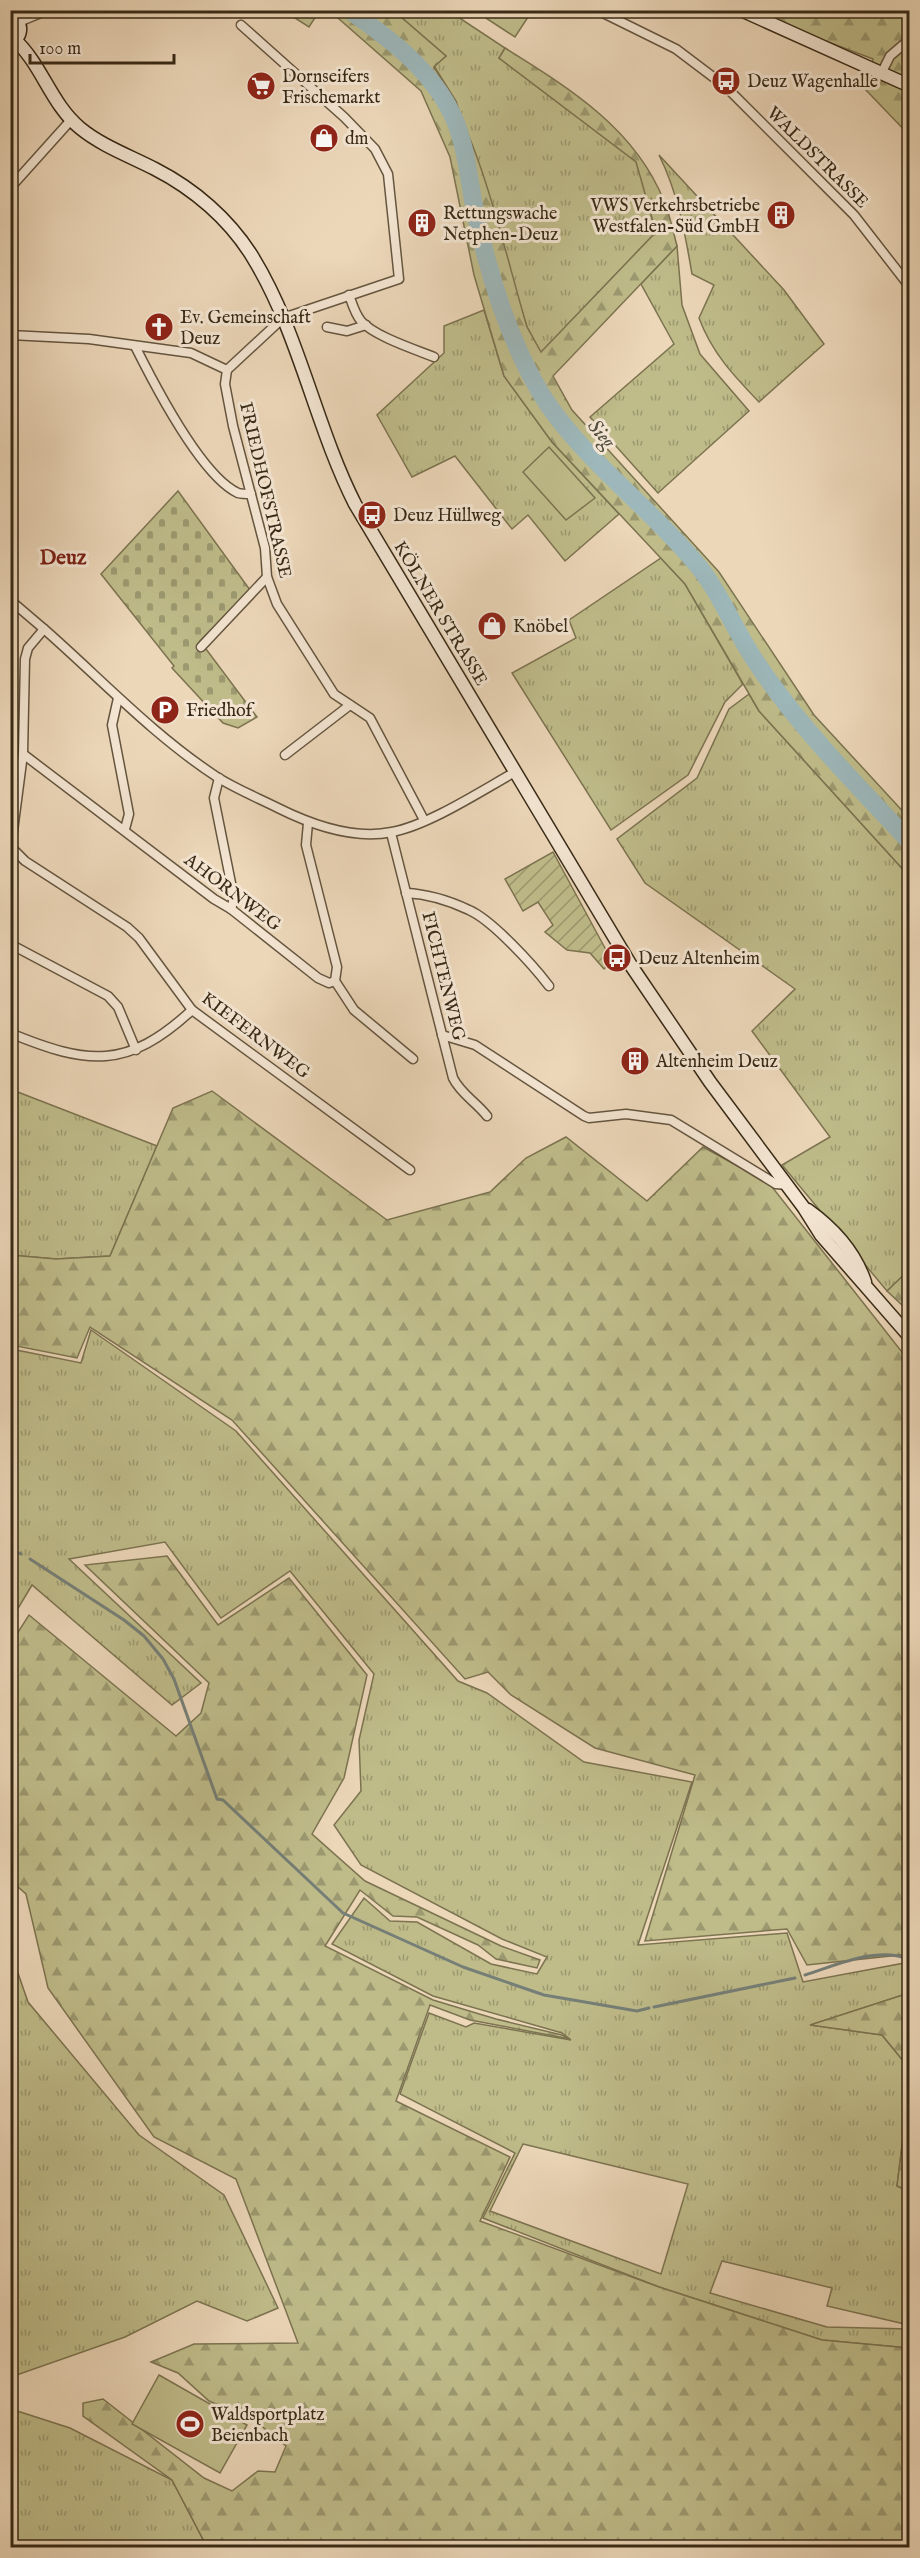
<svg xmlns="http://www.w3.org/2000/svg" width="920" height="2558" font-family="'IM FELL English',serif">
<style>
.grass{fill:url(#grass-tufts);stroke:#7c7350;stroke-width:1.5;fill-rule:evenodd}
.forest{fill:url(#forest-firs);stroke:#7c7350;stroke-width:1.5}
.cemetery{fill:url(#cemetery-stones);stroke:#7c7350;stroke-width:1.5}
.park{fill:#bfbc8a;stroke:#7c7350;stroke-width:1.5}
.garden{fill:url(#garden-furrows);stroke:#7c7350;stroke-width:1.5}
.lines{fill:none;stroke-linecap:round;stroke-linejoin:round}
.stream{stroke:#757f78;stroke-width:3}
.river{stroke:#9db7ba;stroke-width:18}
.minor-casing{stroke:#65553f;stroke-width:11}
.secondary-casing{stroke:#382a16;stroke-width:15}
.minor{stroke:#f3e5d2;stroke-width:8}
.secondary{stroke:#f3e5d2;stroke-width:12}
.labels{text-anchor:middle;stroke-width:6;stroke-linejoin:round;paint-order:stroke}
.poi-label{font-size:18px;fill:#382a16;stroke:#f3e5d2;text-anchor:start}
.street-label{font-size:18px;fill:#382a16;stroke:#f3e5d2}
.water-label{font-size:20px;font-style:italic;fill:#514d3f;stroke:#f3e5d2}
.quarter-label{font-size:21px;font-weight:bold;fill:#7a1f14;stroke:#f3e5d2}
</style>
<defs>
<pattern id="grass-tufts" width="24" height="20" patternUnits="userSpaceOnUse" patternTransform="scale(1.5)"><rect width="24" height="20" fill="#bfbc8a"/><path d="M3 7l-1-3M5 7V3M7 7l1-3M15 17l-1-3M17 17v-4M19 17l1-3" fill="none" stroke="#9c9970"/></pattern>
<pattern id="forest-firs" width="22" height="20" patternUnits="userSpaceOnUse" patternTransform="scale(1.5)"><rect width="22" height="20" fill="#bfbc8a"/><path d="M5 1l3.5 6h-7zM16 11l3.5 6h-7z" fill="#9c9970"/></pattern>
<pattern id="cemetery-stones" width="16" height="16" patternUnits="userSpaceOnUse" patternTransform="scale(1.5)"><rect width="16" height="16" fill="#bfbc8a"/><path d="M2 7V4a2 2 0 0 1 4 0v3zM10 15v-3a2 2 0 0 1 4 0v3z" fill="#9c9970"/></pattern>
<pattern id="garden-furrows" width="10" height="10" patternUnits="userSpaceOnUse" patternTransform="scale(1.5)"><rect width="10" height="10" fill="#bfbc8a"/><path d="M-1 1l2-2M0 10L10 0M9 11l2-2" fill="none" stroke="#9c9970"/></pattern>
</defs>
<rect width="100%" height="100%" fill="#ecd7b9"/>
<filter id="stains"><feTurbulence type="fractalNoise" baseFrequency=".00333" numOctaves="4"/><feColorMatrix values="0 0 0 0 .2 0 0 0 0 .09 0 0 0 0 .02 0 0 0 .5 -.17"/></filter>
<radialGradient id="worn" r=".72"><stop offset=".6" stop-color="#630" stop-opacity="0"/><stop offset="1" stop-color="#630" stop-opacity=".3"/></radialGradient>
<!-- grass -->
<g class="grass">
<polygon points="394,11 449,11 505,48 499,58 637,162 656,232 541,353 527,327 456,101 434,66 446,56"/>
<path d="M659,155L784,290L824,344L759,402C734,376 712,353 699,318L714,285L692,274C685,233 678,193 659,155Z"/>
<polygon points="677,246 682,305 700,354 749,411 658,493 590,417 674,344 641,284"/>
<polygon points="484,310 504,376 552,442 619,514 565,561 528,515 512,529 455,456 412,477 377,415 444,353 444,326"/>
<polygon points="661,558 685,584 743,684 725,702 688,775 611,830 512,673 576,638 569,620"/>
<polygon points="749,694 759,711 909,876 909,1270 887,1291 782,1165 830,1137 752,1031 795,989 645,883 617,839 697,778 729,709"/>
<polygon points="10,1089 157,1146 110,1256 56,1259 11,1255"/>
<path d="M91,1330L236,1431L458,1681L487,1693L584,1762L692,1782L638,1945L787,1933L803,1982L910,1962L909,1993L811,2025L882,2035L909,2068V2090L897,2186L909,2191V2325L827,2306L832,2288L722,2261L710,2293L827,2327L909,2329V2348L822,2340L659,2287L483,2218L515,2153L400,2094L429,2013L466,2027L474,2023L571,2040L562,2033L433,1996L332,1944L364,1898L390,1921L417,1922L491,1964L537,1974L547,1957L502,1939L361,1865L334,1825L361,1791L359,1740L374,1674L290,1571L221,1618L165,1542L69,1559L201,1683L172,1705L32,1585L11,1620V1349L81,1363ZM523,2144L688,2184L661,2274L490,2211Z"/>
<polygon points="11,1953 28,2002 139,2135 224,2195 278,2308 247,2321 197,2301 125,2337 11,2377"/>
<polygon points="11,2409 70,2428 172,2480 207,2547 11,2548"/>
</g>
<!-- forest -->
<g class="forest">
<path d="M330,11H394L446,56L434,67C483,145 501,239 527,327L541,352L656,232L636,162L499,58L505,48C569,88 635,128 664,201C670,215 673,231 677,246L553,376L572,410L719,572L814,715L909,818V876L759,711L685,584L552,442L504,376L474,275L450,157L421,91Z"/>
<polygon points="747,11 909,11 909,135 865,89 873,59"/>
<polygon points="212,1091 387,1220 490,1192 526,1158 566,1137 647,1201 703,1147 769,1183 909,1361 909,1954 807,1965 787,1929 645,1941 695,1775 595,1748 511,1695 488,1672 465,1679 232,1420 90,1327 77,1358 11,1345 10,1255 56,1259 110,1256 173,1108"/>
<polygon points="909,1270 909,1305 904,1307 887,1291"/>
<polygon points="167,1556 218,1625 289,1578 367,1675 344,1778 312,1834 365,1881 501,1946 540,1960 537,1968 496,1959 478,1945 417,1917 393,1916 360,1890 325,1946 433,2000 496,2019 562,2035 570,2039 470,2020 430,2005 396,2101 510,2157 480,2221 659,2287 822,2340 909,2348 909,2547 207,2547 172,2480 83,2416 83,2403 103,2399 204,2478 232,2491 258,2471 275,2472 286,2446 255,2421 209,2401 178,2373 151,2362 194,2344 298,2343 236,2179 154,2137 48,1988 26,1894 11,1881 11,1643 29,1615 176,1736 201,1713 209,1683 85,1565"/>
<polygon points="909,1993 909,2068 882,2035 810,2025"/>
<polygon points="909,2090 909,2191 897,2186"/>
</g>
<!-- cemetery -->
<polygon class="cemetery" points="178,491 250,590 200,641 257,717 238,728 223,723 172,668 174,666 101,574"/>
<!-- park -->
<g class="park">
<polygon points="284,11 314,11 318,13 309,27"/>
<polygon points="475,11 532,10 532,11 515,37"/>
<polygon points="549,447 595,498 566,520 523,472"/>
<polygon points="159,2375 247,2425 220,2473 132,2424"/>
</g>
<!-- garden -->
<polygon class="garden" points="553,852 612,961 604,969 590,953 567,950 545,932 553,925 538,902 523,911 505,879"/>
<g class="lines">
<!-- stream -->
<g class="stream">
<polyline points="10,1549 21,1554"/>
<polyline points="30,1559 124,1620 144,1636 163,1659 174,1679 217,1799 223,1800 343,1913 463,1967 544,1995 637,2011 649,2008"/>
<path d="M805,1975C835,1966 878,1945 910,1960"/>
<polyline points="654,2007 795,1978"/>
</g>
<!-- river -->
<path class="river" d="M349,10C390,39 431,69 453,116C467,146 469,184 476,216C490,279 511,348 547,403C588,463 648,506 694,561C720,591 734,630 756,662C800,728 856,784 910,842"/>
<!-- minor casing -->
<g class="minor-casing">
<g id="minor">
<polyline points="597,10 676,49 725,86 854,215 910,287"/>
<polyline points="19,22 48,10"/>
<polyline points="10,53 19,44"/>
<polyline points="881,74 890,56 910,39"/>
<polyline points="10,188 71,120"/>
<path d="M349,295C352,303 355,314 361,321C374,336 414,349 434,357"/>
<polyline points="327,327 347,331 366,325"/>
<polyline points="10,335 89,339 191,353 227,370 283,318 399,279 388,174 375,149 344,117 241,25"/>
<path d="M135,346C153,382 201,476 238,493C242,494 247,494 251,494"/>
<polyline points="227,370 225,384 233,426 265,548 267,577 277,604 334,694 370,718 424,820"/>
<polyline points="10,600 44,629 28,648 25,659 23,754 10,854"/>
<path d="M44,629C101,679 153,735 217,777C236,789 258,798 278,808C312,825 353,840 392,832C429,825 481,791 515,772"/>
<polyline points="201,647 267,577"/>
<polyline points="118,698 112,725 129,814 125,829"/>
<polyline points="23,754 214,899 231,909 318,978 329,983 335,981 354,1010 413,1059"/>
<polyline points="285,755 350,705"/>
<polyline points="219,778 214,798 234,898 231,909"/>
<polyline points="308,823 306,845 337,967 335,981"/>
<path d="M391,833L453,1078C461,1094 476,1102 487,1116"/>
<polyline points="10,846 25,861 127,927 139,938 192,1010 410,1170"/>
<path d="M406,893C427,894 450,901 469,910C492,920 533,965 549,986"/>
<polyline points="10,944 108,996 118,1007 136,1050"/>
<path d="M10,1033C88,1065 127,1070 192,1010"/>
<polyline points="442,1035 475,1045 584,1116 589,1118 626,1114 671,1120 776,1184 787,1185"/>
<polyline points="904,1330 910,1317"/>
</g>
</g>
<!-- secondary casing -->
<g class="secondary-casing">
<g id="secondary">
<polyline points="741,10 910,86"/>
<path d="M10,14C23,21 24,36 10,43"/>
<path d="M15,40C42,65 51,104 80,128C102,146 130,156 155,169C194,189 229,219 252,256C299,332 315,425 355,504L632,967L710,1082L804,1208L821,1235L910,1337"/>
<path d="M808,1210C833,1228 855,1252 865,1282"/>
</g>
</g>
<!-- minor -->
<use href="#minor" class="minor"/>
<!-- secondary -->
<use href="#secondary" class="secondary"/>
</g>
<!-- icons -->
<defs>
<g id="bus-disc" transform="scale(1.5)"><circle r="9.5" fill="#8f2418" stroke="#f3e5d2"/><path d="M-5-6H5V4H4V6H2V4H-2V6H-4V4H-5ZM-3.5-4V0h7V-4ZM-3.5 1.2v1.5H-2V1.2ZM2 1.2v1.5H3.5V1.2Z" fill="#fff"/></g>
<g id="supermarket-disc" transform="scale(1.5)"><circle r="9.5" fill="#8f2418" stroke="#f3e5d2"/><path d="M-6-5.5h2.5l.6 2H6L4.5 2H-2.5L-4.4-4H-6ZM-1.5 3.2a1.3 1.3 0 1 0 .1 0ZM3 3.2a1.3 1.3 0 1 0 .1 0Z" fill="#fff"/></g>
<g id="shop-disc" transform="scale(1.5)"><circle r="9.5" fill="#8f2418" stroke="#f3e5d2"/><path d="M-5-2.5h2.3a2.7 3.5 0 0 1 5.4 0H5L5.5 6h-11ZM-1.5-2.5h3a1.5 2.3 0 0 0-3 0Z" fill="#fff"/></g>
<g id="building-disc" transform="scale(1.5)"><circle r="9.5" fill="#8f2418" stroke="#f3e5d2"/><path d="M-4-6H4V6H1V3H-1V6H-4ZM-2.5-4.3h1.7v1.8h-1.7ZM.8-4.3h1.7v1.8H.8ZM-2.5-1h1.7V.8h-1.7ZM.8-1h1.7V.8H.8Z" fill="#fff"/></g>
<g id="church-disc" transform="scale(1.5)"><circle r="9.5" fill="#8f2418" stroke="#f3e5d2"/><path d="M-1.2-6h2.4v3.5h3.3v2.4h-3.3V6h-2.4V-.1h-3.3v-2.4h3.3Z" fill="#fff"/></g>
<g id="parking-disc" transform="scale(1.5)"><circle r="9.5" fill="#8f2418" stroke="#f3e5d2"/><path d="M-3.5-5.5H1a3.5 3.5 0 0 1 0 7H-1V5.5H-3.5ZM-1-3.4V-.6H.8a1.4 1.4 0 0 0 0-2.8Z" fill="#fff"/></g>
<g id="stadium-disc" transform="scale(1.5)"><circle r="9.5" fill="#8f2418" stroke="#f3e5d2"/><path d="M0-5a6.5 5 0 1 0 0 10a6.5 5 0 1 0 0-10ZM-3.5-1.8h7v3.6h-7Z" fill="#fff"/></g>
</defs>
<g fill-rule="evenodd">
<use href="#bus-disc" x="726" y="81"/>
<use href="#supermarket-disc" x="261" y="86"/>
<use href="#shop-disc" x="324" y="138"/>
<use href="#building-disc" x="781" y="215"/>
<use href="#building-disc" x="422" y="223"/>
<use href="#church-disc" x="159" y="327"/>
<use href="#bus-disc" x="372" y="515"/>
<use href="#shop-disc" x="492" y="626"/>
<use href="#parking-disc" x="165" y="710"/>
<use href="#bus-disc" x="617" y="958"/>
<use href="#building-disc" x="635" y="1061"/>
<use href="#stadium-disc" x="190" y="2424"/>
</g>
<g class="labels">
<!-- poi labels -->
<g class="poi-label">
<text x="282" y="82">Dornseifers<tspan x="282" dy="21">Frischemarkt</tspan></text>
<text x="747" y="87">Deuz Wagenhalle</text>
<text x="345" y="144">dm</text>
<text x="760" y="211" text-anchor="end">VWS Verkehrsbetriebe<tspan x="760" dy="21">Westfalen-Süd GmbH</tspan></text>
<text x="443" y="219">Rettungswache<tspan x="443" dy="21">Netphen-Deuz</tspan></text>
<text x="180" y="323">Ev. Gemeinschaft<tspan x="180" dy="21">Deuz</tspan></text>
<text x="393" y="521">Deuz Hüllweg</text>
<text x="513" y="632">Knöbel</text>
<text x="186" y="716">Friedhof</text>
<text x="638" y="964">Deuz Altenheim</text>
<text x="656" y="1067">Altenheim Deuz</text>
<text x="211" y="2420">Waldsportplatz<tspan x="211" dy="21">Beienbach</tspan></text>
</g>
<!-- street labels -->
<g class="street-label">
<text transform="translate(818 157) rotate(45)" y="6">WALDSTRASSE</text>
<text transform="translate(266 490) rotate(77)" y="6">FRIEDHOFSTRASSE</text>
<text transform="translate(441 613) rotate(59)" y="6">KÖLNER STRASSE</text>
<text transform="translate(233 892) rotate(37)" y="6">AHORNWEG</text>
<text transform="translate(444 976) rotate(76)" y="6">FICHTENWEG</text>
<text transform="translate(256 1035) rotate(37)" y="6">KIEFERNWEG</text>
</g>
<!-- water labels -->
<g class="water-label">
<text transform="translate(602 433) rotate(49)" y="7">Sieg</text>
</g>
<!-- quarter labels -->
<g class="quarter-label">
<text x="63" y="564">Deuz</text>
</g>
</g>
<!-- margin -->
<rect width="920" height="2558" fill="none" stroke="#ecd7b9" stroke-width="36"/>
<rect x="12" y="12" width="896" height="2534" fill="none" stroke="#382a16" stroke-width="3"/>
<rect x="18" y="18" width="884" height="2522" fill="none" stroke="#382a16" stroke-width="1.5"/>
<!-- scale -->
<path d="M30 54v9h144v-9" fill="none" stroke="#382a16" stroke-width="3"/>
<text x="39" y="54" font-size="18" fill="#382a16" stroke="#f3e5d2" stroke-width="4.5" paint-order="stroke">100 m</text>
<rect width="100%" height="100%" filter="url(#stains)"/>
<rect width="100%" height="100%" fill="url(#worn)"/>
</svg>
